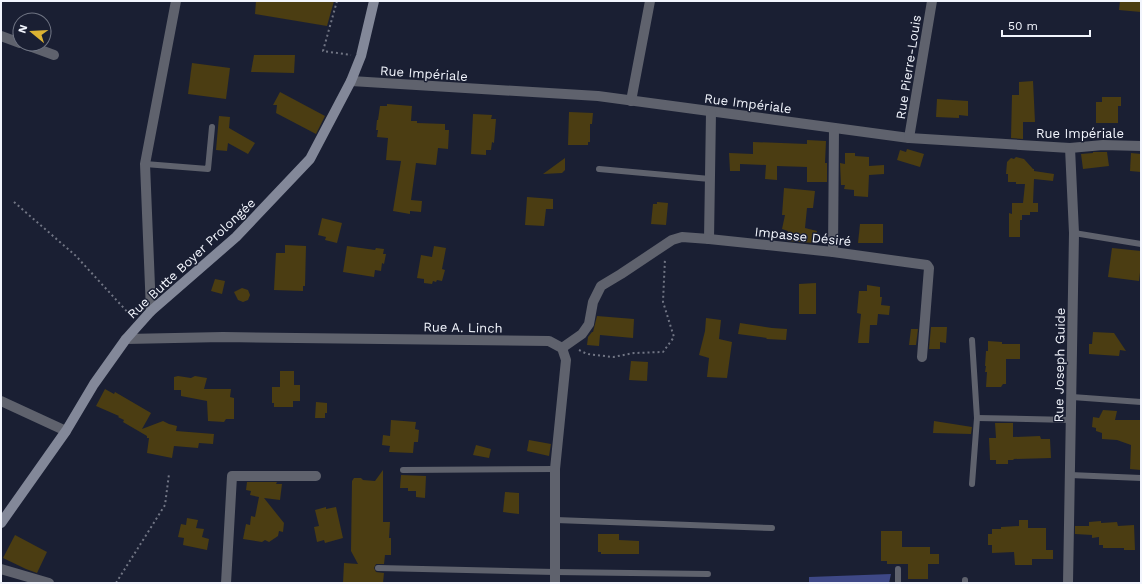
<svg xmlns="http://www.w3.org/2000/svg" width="1142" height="584" font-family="'Work Sans',sans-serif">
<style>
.forest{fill:#3e4886}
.building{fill:#4b3d12}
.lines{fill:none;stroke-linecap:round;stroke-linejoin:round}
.path{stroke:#717584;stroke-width:2;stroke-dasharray:2 3;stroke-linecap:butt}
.lane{stroke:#5f626d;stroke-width:6}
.street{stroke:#5f626d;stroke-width:10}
.secondary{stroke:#838899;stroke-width:10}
.labels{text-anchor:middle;stroke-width:3;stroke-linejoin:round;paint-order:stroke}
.street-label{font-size:13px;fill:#f2f5fd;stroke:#1a1f33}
</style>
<rect width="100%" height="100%" fill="#1a1f33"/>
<!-- forest -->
<polygon class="forest" points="891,574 889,583 809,583 809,577"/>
<!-- building -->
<g class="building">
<polygon points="256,1 334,1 327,26 255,14"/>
<polygon points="1120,1 1141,1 1141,12 1119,10"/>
<polygon points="254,55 295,55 294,73 251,72"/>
<polygon points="192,63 230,68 226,99 188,94"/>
<polygon points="1033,81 1035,122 1023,122 1023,139 1011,138 1012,95 1019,95 1019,82"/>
<polygon points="280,92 325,116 316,134 276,113 277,105 273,105"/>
<polygon points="1102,97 1121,97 1121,106 1118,106 1118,123 1096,123 1096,102 1102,102"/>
<polygon points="937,99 968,101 968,116 959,115 959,118 936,117"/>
<polygon points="387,104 412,106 411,121 417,121 417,123 445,124 445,130 449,130 448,149 438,148 436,165 416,163 411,200 422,201 421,212 410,211 410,214 393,211 401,161 386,160 388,138 377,137 378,130 376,130 377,120 378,120 380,106 387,106"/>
<polygon points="569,112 593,113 592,124 590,124 590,142 588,142 588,145 568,145"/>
<polygon points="473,114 492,115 491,119 496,119 494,143 492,142 491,150 486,150 486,155 471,154"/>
<polygon points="219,116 230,117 229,128 255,143 248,154 228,143 227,151 216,150"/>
<polygon points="807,140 826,141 825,163 827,163 827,182 807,182 807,167 777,166 777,180 765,179 766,165 740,164 740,171 730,171 729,153 753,154 753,142 807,144"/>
<polygon points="907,149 924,154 920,167 897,160 900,150 906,152"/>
<polygon points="1093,152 1107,152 1109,166 1083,169 1081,154 1093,153"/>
<polygon points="845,153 855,153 855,156 869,157 869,166 884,165 884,174 869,175 868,197 854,196 854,190 844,189 845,185 841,185 840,163 845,164"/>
<polygon points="1131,153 1141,154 1141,172 1130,171"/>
<polygon points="1016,157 1024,159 1033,169 1034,169 1034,171 1054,174 1053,181 1034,179 1033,203 1038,203 1038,212 1030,212 1030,215 1022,215 1022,220 1020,220 1020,237 1009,237 1009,213 1012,214 1012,203 1023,203 1025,184 1016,184 1016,182 1008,182 1008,174 1006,174 1007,162 1011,158 1014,159"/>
<polygon points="565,158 565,170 562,173 543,174"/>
<polygon points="784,188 815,191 813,208 807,208 805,228 817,231 814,243 787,241 788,231 782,229 785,215 782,215"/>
<polygon points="527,197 553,199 553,209 546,209 544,226 525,225"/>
<polygon points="657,202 668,203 666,225 651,224 653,204 657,204"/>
<polygon points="322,218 342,223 337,243 325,240 326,237 318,235"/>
<polygon points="860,224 883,224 883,243 858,243"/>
<polygon points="285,245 306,246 305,286 303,286 303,291 274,290 276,253 285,253"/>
<polygon points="347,246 375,250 376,248 384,249 383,254 386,254 384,264 382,263 381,271 375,270 374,277 343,272"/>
<polygon points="434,246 446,248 442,269 445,270 442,281 437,280 436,282 433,281 432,284 424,283 424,279 417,278 421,255 432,257"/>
<polygon points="1112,248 1141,251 1141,264 1139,281 1108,277"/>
<polygon points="215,279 225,281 222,294 211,291"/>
<polygon points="816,283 816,314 799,314 799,284"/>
<polygon points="867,285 880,287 880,297 882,297 881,305 890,306 889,315 878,314 877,325 870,325 869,343 858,343 861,314 857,313 859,291 867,291"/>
<polygon points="242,288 248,290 250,295 248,300 243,302 238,300 234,292"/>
<polygon points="597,316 634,319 633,338 600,335 599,346 587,345 588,337 592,332 593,332"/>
<polygon points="706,318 721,320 719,339 732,342 727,378 707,377 709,358 699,355 705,331"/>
<polygon points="740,323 772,328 787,329 786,340 766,339 767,338 738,334"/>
<polygon points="931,327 947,327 946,343 940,342 940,349 929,349"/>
<polygon points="911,329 918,329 916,345 909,345"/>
<polygon points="1093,332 1114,333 1126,351 1120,350 1119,356 1089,354 1089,344 1092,344"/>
<polygon points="988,341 1002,342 1002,344 1020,344 1020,359 1006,359 1006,384 1003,384 1001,387 986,387 987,372 985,372 986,366 985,366 986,351 988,351"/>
<polygon points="631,361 648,362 647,381 629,380"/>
<polygon points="280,371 294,371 294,385 300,385 300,401 293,401 293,407 274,407 274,403 272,403 272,387 280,387"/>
<polygon points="178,376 191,378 195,376 207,378 204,389 231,389 230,397 234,398 234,419 226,419 224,422 208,421 207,401 181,396 181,390 174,390 174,377"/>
<polygon points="105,389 114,394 115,392 151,413 142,429 163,421 169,424 177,426 176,431 214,434 213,444 199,443 198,448 174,446 172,458 147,453 149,438 147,438 147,436 123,422 124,420 118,417 119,416 96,406"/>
<polygon points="316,402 327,403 327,413 325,413 325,418 315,418"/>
<polygon points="1103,410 1117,411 1115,420 1141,420 1141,470 1130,469 1131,445 1117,440 1102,439 1102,433 1096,431 1096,428 1092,427 1093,417 1099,418"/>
<polygon points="391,420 416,422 415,429 419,430 418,442 414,442 413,453 389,452 390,446 382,445 383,435 390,436"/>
<polygon points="934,421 972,427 971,434 933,433"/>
<polygon points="995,423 1013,423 1013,437 1040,436 1041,439 1050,439 1051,458 1013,459 1014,460 1008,460 1008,464 996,464 996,460 990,460 989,438 996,438"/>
<polygon points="529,440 551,444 549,456 527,451"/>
<polygon points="476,445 491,449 489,458 473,455"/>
<polygon points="383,470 383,522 390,522 389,538 391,538 391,555 385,555 384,564 376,564 374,568 376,572 384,573 383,583 343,583 344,563 358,564 351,551 352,481 354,478 361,478 363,480 375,481"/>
<polygon points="401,475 426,476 425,498 416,497 416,491 408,491 408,488 400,488"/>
<polygon points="247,482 277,482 276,484 282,484 280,500 264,498 284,523 283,532 279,531 278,536 269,542 265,540 262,542 243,539 246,524 250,525 251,516 255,517 259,497 250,495 251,491 246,490"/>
<polygon points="505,492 519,493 519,514 503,512"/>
<polygon points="326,507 326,509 336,507 343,538 325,543 324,540 317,542 314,527 319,526 315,510"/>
<polygon points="187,518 198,520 196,528 204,529 202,537 209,539 207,550 183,545 184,538 178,537 181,524 186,525"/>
<polygon points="1019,520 1028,520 1028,528 1046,528 1046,550 1053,550 1053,559 1032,559 1032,565 1015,565 1014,552 992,553 992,545 988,545 988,534 992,534 992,529 1001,529 1001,527 1019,526"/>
<polygon points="1101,521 1101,523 1117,522 1118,526 1134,525 1135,550 1124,550 1124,548 1103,548 1103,545 1099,545 1099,537 1092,538 1092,535 1075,534 1075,526 1089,526 1089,522"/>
<polygon points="881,531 902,531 902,547 930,547 930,554 939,554 939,564 928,564 928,579 908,579 908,564 887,564 887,561 881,561"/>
<polygon points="598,534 619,534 619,540 639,541 639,554 601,554 601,552 598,552"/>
<polygon points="15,535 47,552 37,573 26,569 3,558"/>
</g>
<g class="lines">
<!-- path -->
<g class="path">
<polyline points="337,1 323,51 351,55"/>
<polyline points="14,202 76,256 132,317"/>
<polyline points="579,350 587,354 613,357 634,353 663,352 674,337 663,302 665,258"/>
<polyline points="116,583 165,505 169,474"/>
</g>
<!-- lane -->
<g class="lane">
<polyline points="145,164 208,169 212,127"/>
<polyline points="599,169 710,179"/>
<polyline points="1074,233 1141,244"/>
<polyline points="972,340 977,418 972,484"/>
<polyline points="1072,397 1141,402"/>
<polyline points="977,418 1071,420"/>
<polyline points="403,470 555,469"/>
<polyline points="1070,475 1141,478"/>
<polyline points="556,520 772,528"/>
<polyline points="378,568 555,572 708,574"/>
<polyline points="898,569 898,583"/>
<polyline points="965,580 965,583"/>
</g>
<!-- street -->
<g class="street">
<polyline points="1,36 20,43"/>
<polyline points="24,44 54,55"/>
<polyline points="351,81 598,96 909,138 1070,148 1103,145 1141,146"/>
<polyline points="631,101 650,1"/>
<polyline points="711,112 709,239 833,252 927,265 929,268 922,357"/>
<polyline points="909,138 932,1"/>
<polyline points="833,252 834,128"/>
<polyline points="151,311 145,164 176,1"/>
<polyline points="126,339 223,337 549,341 562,348 566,360 555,469 555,583"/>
<polyline points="562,348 582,334 589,324 593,302 601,286 621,274 672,240 682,237 709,239"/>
<polyline points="1,401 66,431"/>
<polyline points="1,569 49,583"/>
<polyline points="226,583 232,476 316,476"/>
<polyline points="1068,583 1074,233 1070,148"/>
</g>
<!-- secondary -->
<polyline class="secondary" points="1,523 66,431 94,384 126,339 151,311 236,237 310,159 351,81 361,56 374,1"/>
</g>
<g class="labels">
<!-- street labels -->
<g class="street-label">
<text transform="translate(908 67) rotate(-81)" y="5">Rue Pierre-Louis</text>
<text transform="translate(424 73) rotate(4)" y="5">Rue Impériale</text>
<text transform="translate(748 103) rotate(7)" y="5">Rue Impériale</text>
<text x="1080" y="138">Rue Impériale</text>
<text transform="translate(803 236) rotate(6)" y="5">Impasse Désiré</text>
<text transform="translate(191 258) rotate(-43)" y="5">Rue Butte Boyer Prolongée</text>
<text transform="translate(463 327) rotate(1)" y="5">Rue A. Linch</text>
<text transform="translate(1059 365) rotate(-89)" y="5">Rue Joseph Guide</text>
</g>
</g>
<!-- border -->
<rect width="1142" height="584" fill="none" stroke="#f2f5fd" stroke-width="4"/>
<!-- north arrow -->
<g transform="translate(32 32) rotate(288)"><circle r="19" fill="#1a1f33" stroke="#707584"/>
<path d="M0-3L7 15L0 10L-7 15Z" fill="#dbb233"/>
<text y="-6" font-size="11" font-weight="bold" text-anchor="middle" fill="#f2f5fd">N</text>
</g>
<!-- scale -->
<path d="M1002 30v6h88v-6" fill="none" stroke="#f2f5fd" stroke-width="2"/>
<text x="1008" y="30" font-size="12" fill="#f2f5fd" stroke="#1a1f33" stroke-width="3" paint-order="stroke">50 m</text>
</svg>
